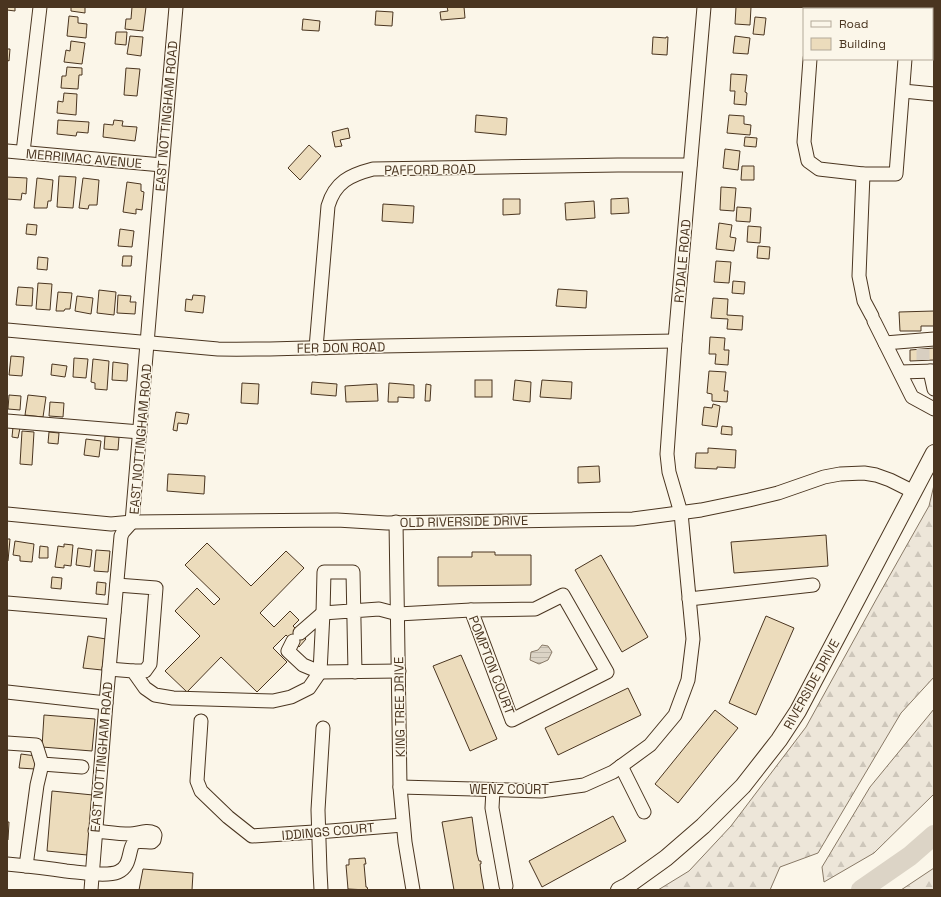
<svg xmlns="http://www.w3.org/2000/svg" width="941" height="897" font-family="'Space Grotesk',sans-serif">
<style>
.forest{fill:url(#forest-firs);stroke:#887966}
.water{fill:url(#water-rules);stroke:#887966}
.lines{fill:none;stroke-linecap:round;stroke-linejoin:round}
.river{stroke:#dcd4c6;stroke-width:20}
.building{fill:#ecdcbc;stroke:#4a3520}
.minor-tunnel{stroke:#d8cfc1;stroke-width:13;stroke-dasharray:13 6;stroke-linecap:butt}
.minor-casing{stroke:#4a3520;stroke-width:15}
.major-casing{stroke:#4a3520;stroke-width:18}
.minor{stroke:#fbf6e9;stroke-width:13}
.major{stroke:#fbf6e9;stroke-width:16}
.labels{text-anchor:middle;stroke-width:3;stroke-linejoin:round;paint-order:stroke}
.street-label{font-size:13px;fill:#4a3520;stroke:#fbf6e9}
</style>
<defs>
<pattern id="forest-firs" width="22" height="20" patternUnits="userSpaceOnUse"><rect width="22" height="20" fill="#ede6d9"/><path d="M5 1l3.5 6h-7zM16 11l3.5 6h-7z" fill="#cdc6ba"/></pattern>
<pattern id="water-rules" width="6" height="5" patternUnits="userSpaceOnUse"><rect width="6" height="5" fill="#dcd4c6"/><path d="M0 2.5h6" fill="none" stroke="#beb7aa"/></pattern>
</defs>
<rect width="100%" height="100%" fill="#fbf6e9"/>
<!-- forest -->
<g class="forest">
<polygon points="934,485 934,677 901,713 818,853 780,867 770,890 658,890 689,871 731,826 806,727 877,598 929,506"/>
<polygon points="934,709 934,794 874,853 824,882 822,867 870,787"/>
<polygon points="934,868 934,890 901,890"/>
</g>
<!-- water -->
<polygon class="water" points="542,645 548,646 552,652 548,660 539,664 530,660 531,652 538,650"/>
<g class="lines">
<!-- river -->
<polyline class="river" points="861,890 910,856 934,835"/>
</g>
<!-- building -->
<g class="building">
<polygon points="7,7 15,7 15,11 7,10"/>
<polygon points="71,7 85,7 85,13 71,11"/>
<polygon points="132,7 146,7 143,31 125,29 126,19 131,19"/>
<polygon points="447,7 464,7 465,18 441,20 440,12 448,11"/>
<polygon points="736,7 751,7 750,25 735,24"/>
<polygon points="376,11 393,12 392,26 375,25"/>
<polygon points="69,16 78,17 78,23 87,24 86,38 67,36"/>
<polygon points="755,17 766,18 764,35 753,34"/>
<polygon points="303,19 320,21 319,31 302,30"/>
<polygon points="116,32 127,32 126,45 115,44"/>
<polygon points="130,36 143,37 141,56 127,54"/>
<polygon points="735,36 750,38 748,54 733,53"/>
<polygon points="653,37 666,38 666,37 668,37 667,55 652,54"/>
<polygon points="71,41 85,43 82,64 64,62 66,50 70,51"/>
<polygon points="7,49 10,49 9,61 7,60"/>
<polygon points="67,67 82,68 82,75 79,75 78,89 61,88 62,76 66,76"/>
<polygon points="126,68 140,69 137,96 124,95"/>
<polygon points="731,74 747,75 745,92 747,93 746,105 734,104 735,91 730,91"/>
<polygon points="64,93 77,94 76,115 57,113 58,101 63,102"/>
<polygon points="476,115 507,118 506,135 475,132"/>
<polygon points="729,115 744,116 744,124 751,125 750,135 727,133"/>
<polygon points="58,120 89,122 88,133 77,132 76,136 57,134"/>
<polygon points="114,120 123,121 122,126 137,127 135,141 103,137 104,124 113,125"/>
<polygon points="348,128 350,138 340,140 342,146 335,147 332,132"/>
<polygon points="745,137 757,138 756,147 744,146"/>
<polygon points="309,145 321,156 300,180 288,168"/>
<polygon points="725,149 740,151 738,170 723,168"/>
<polygon points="742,166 754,166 754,180 741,180"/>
<polygon points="59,176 76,177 73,208 57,207"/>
<polygon points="7,177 27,178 26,194 22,193 21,200 7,199"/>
<polygon points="37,178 53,180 51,201 48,201 47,208 34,208"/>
<polygon points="83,178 99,180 97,205 89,205 88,209 79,208"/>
<polygon points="127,182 141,184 141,191 144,192 142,210 136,209 136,214 123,212"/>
<polygon points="721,187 736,188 734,211 720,210"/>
<polygon points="628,198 629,213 611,214 611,199"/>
<polygon points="503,199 520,199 520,214 503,215"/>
<polygon points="594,201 595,218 566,220 565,203"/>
<polygon points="383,204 414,206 413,223 382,221"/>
<polygon points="737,207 751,208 750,222 736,221"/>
<polygon points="719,223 732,225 730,237 736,238 734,251 716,249"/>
<polygon points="27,224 37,225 36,235 26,234"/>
<polygon points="748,226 761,227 760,243 747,242"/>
<polygon points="120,229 134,231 132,247 118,246"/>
<polygon points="758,246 770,247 769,259 757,258"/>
<polygon points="123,256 132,256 131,266 122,266"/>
<polygon points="38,257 48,258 47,270 37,269"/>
<polygon points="716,261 731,262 729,283 714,282"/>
<polygon points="733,281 745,282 744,294 732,293"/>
<polygon points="38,283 52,284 50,310 36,309"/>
<polygon points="18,287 33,288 32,306 16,305"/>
<polygon points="558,289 587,291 586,308 556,306"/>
<polygon points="99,290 116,292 114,315 97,313"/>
<polygon points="58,292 72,293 70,309 65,309 64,311 56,311"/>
<polygon points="118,295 131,296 130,302 136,302 135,314 117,313"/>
<polygon points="193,295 205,296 203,313 185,311 186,299 192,300"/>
<polygon points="77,296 93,298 91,314 75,311"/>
<polygon points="713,298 728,299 727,315 743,316 742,330 727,329 728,319 711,318"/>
<polygon points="934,311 934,326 921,326 921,331 900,331 899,312"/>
<polygon points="710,337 725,338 724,350 729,350 728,365 715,364 716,354 709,354"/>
<polygon points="934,348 934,360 910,361 910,350"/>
<polygon points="11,356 24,357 22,376 9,375"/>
<polygon points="74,358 88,359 86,378 73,377"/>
<polygon points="93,359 109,361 107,390 95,389 95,383 91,382"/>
<polygon points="113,362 128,364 127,381 112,380"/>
<polygon points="52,364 67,366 65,377 51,375"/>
<polygon points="709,371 726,372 724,391 728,391 727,402 712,401 712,394 707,393"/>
<rect x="475" y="380" width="17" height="17"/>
<polygon points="515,380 531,382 530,402 513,400"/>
<polygon points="542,380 572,382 571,399 540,397"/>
<polygon points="312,382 337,384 336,396 311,394"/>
<polygon points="242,383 259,384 258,404 241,403"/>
<polygon points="389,383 414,385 414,398 398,397 398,402 388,402"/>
<polygon points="377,384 378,401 346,402 345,386"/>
<polygon points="426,384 431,385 430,401 425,401"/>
<polygon points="9,395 21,396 20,410 8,409"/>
<polygon points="28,395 46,397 43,417 25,415"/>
<polygon points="50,402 64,403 63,417 49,416"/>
<polygon points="713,404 720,406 717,427 702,425 704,407 712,408"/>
<polygon points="176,412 189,414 187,424 178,423 177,431 173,430"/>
<polygon points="722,426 732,427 732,435 721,434"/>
<polygon points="13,427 20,428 18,438 12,437"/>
<polygon points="22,431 34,432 32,465 20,464"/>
<polygon points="49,432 59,433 58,444 48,443"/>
<polygon points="105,436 119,437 118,450 104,449"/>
<polygon points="86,439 101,441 99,457 84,455"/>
<polygon points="708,448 736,450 735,468 717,467 717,469 695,468 696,453 708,453"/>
<polygon points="599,466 600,482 578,483 578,467"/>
<polygon points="168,474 205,476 204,494 167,491"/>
<polygon points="826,535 828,566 734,573 731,542"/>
<polygon points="7,539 10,539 8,561 7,560"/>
<polygon points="15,541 34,544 32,562 20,561 20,556 13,555"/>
<polygon points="207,543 251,586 286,551 304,568 260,613 274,627 290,611 299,620 293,626 306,639 299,647 286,635 273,648 287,662 257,692 221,657 187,692 165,671 200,636 175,611 197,588 214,605 220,599 185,565"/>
<polygon points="64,544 73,545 71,566 64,565 64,568 55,567 58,546 64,547"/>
<polygon points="40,546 48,547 48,558 39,558"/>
<polygon points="78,548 92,550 90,567 76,565"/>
<polygon points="96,550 110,551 108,572 94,571"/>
<polygon points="472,552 495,552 495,555 531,555 531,585 438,586 438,557 472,557"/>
<polygon points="601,555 648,637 622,652 575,570"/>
<polygon points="52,577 62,578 61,589 51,588"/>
<polygon points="97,582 106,583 105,595 96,594"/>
<polygon points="766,616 794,628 756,715 729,703"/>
<polygon points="88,636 106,639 102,670 83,668"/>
<polygon points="461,655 497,739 470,751 433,666"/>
<polygon points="628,688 641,715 558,755 545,728"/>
<polygon points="715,710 738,728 678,803 655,784"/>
<polygon points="44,715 95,719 92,751 42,747"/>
<polygon points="21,754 36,756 35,769 19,768"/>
<polygon points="52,791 93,795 87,855 47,851"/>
<polygon points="613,816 626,841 542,887 529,861"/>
<polygon points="472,817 477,854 479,861 481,861 481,864 480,864 481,873 484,890 454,890 442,822"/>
<polygon points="7,822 9,822 8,840 7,840"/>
<polygon points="365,858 366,864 364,864 366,887 367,887 368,890 348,889 346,865 349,865 349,859"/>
<polygon points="143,869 193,873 192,890 139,890"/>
</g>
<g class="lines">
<!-- minor-tunnel -->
<polyline class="minor-tunnel" points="923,349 923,360"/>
<!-- minor casing -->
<g class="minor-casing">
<g id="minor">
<polyline points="814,9 814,7"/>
<polyline points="910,9 910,7"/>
<polyline points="810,59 804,142 808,161 819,169 863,174 896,174 905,59"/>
<polyline points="903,91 934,94"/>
<polyline points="7,151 162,165"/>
<polyline points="23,152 40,7"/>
<polyline points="863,174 859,276 864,301 872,316"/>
<polyline points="874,321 912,397 934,409"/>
<path d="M7,330L218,349C272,350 327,347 381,346C479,344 577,343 675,341"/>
<polyline points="885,343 934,339"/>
<path d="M316,348L328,206C335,182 350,175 373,169L618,165H690"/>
<polyline points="930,371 934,389"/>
<polyline points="900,372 934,371"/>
<polyline points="7,421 140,432"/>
<polyline points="7,514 111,524 132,522 337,520 387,523 633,519 701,510 749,500 778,493 824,477 840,474 864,473 876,475 890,480 908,489 913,493"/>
<polyline points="396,522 400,787 405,842 413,890"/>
<polyline points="117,585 156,588 150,664 145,671 133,671"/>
<polygon points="563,595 607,672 512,720 471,610 535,609"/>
<polyline points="689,599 813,585"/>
<polyline points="7,603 114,612"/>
<polyline points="293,641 288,651 303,665 320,672 399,671"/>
<polyline points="109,669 133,671 145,688 155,695 173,698 273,701 291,697 309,688 320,672 323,613 300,633"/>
<polyline points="355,672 353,572 324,572 323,613 379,609 398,614 471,610"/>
<polyline points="7,692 106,703"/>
<polyline points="201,721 197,781 201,791 228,817 252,836 330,831 403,825"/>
<polyline points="7,743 36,745 42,764 82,767"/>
<polyline points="621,766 644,812"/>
<polyline points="400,787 541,791 584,785 613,772 650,745 675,715 688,680 693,639 681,513 669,472 667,454 675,341 704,7"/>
<polyline points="493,790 492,808 506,886"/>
<path d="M7,864C27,866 46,868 66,871C79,872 106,877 118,872C133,866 127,845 136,842C140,841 147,842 152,842L154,840L155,835L154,833C146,829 138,834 130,834C118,834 106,832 95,831"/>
<polyline points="26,866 37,785 42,764"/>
<path d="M91,890L106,703L121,536L123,532L132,522C147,350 160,179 176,7"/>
<polyline points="321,890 320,871 318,810 323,728"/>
</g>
</g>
<!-- major casing -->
<g class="major-casing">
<polyline id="major" points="619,890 627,886 666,858 703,826 743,786 779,740 798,711 934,453"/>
</g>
<!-- minor -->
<use href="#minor" class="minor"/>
<!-- major -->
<use href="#major" class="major"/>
</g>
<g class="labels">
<!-- street labels -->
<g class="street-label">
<text transform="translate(166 116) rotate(-85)" y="5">EAST NOTTINGHAM ROAD</text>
<text transform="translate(84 158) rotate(5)" y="5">MERRIMAC AVENUE</text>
<text transform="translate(430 169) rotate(-1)" y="5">PAFFORD ROAD</text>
<text transform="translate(682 261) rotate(-85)" y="5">RYDALE ROAD</text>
<text transform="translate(341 347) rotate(-1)" y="5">FER DON ROAD</text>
<text transform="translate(140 439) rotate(-85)" y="5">EAST NOTTINGHAM ROAD</text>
<text transform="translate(464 521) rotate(-1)" y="5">OLD RIVERSIDE DRIVE</text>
<text transform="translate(492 665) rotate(69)" y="5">POMPTON COURT</text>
<text transform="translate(811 684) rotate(-61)" y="5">RIVERSIDE DRIVE</text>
<text transform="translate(399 707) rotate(-91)" y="5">KING TREE DRIVE</text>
<text transform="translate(101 757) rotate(-85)" y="5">EAST NOTTINGHAM ROAD</text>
<text x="509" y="794">WENZ COURT</text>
<text transform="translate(328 831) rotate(-5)" y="5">IDDINGS COURT</text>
</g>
</g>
<!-- border -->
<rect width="941" height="897" fill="none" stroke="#4a3520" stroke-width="16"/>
<!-- legend -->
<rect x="803" y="8" width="130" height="52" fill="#fbf6e9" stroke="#b4a999"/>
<rect x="811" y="21" width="20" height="6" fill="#fbf6e9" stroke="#b4a999"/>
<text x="839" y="28" font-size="12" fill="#4a3520">Road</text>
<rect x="811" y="38" width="20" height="12" fill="#ecdcbc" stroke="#b4a999"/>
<text x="839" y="48" font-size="12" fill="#4a3520">Building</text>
</svg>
